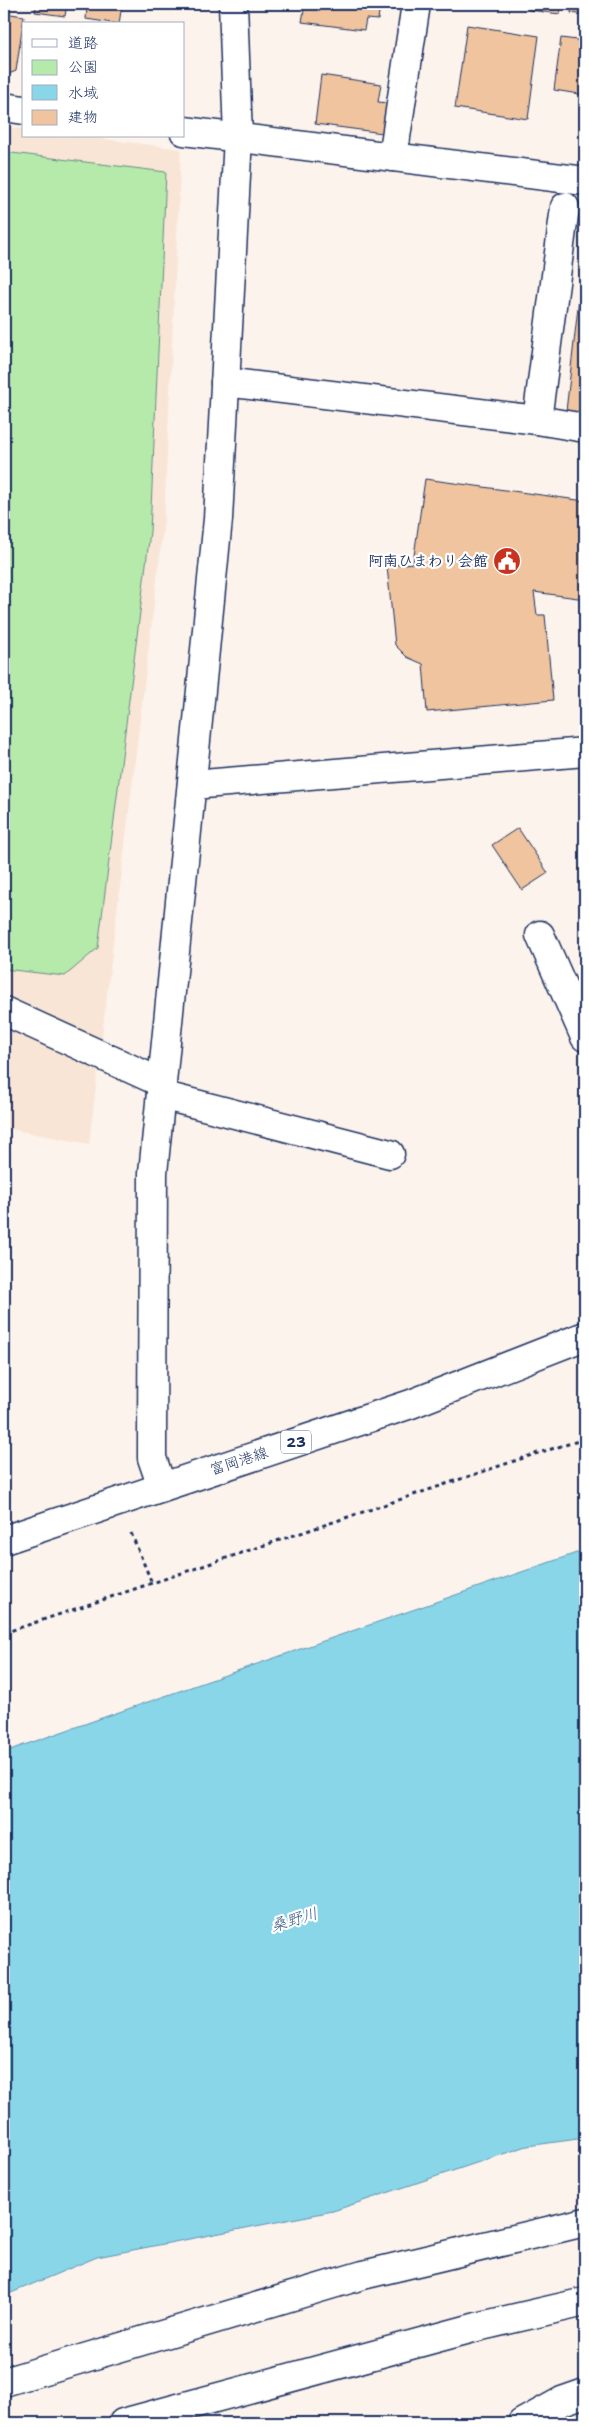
<svg xmlns="http://www.w3.org/2000/svg" width="589" height="2427" font-family="'Shantell Sans','Klee One',sans-serif">
<style>
.built{fill:#f8e5d5}
.green{fill:#b5eaab;stroke:#688c84}
.water{fill:#89d6e9;stroke:#5d93b1}
.building{fill:#efc49e;stroke:#1b2f5e}
.lines{fill:none;stroke-linecap:round;stroke-linejoin:round}
.minor-casing{stroke:#1b2f5e;stroke-width:31}
.major-casing{stroke:#1b2f5e;stroke-width:31}
.path{stroke:#1b2f5e;stroke-width:3;stroke-dasharray:4 4;stroke-linecap:butt}
.minor{stroke:#fff;stroke-width:28}
.major{stroke:#fff;stroke-width:28}
.labels{text-anchor:middle;stroke-width:4.5;stroke-linejoin:round;paint-order:stroke}
.shield{fill:#fff;stroke:#5f6d8e;stroke-width:1}
.shield-label{font-size:14px;font-weight:bold;fill:#1b2f5e}
.poi-label{font-size:15px;font-weight:bold;fill:#1b2f5e;stroke:#fff;text-anchor:end}
.street-label{font-size:15px;fill:#1b2f5e;stroke:#fff}
.water-label{font-size:16px;font-style:italic;fill:#365981;stroke:#fff}
</style>
<rect width="100%" height="100%" fill="#fcf3ec"/>
<filter id="ink" filterUnits="userSpaceOnUse"><feTurbulence type="fractalNoise" baseFrequency=".02" numOctaves="2"/><feDisplacementMap in="SourceGraphic" scale="10" xChannelSelector="R" yChannelSelector="G"/><feConvolveMatrix kernelMatrix="1 2 1 2 8 2 1 2 1" color-interpolation-filters="sRGB"/></filter>
<g filter="url(#ink)">
<!-- built -->
<polygon class="built" points="4,126 24,129 24,136 81,136 181,149 164,520 89,1144 4,1128"/>
<!-- green -->
<polygon class="green" points="4,152 166,172 150,532 98,948 65,976 4,969"/>
<!-- water -->
<polygon class="water" points="585,1550 585,2138 527,2146 333,2211 97,2257 4,2296 4,1752"/>
<!-- building -->
<g class="building">
<polygon points="36,4 122,4 119,24 86,19 87,7 67,4 65,16 35,12"/>
<polygon points="305,4 380,4 378,20 366,19 364,30 302,22"/>
<polygon points="530,4 561,4 560,14 529,10"/>
<polygon points="572,4 585,4 585,15 571,13"/>
<polygon points="4,13 24,16 16,71 4,76"/>
<polygon points="467,25 539,36 528,119 455,108"/>
<polygon points="561,38 585,41 585,95 554,90"/>
<polygon points="321,75 381,84 378,102 388,103 383,133 315,124"/>
<polygon points="585,247 585,414 566,411"/>
<polygon points="425,479 585,501 585,599 534,592 537,615 545,615 553,700 427,712 423,664 407,657 395,645 387,566 413,563"/>
<polygon points="518,828 548,873 522,890 492,845"/>
</g>
<g class="lines">
<!-- minor casing -->
<g class="minor-casing">
<g id="minor">
<polyline points="4,107 24,110"/>
<polyline points="184,131 585,181"/>
<polyline points="393,157 416,4"/>
<polyline points="225,382 537,420 565,207"/>
<polyline points="537,420 585,428"/>
<polyline points="192,785 585,752"/>
<polyline points="540,935 585,1037"/>
<polyline points="4,1011 162,1083"/>
<polyline points="161,1095 390,1154"/>
<polyline points="162,1487 152,1458 152,1447 153,1173 218,519 238,137 233,4"/>
<polyline points="4,2382 363,2275 585,2222"/>
<polyline points="123,2423 477,2327 585,2302"/>
<polyline points="522,2423 562,2401 585,2393"/>
</g>
</g>
<!-- major casing -->
<g class="major-casing">
<polyline id="major" points="4,1540 411,1404 585,1336"/>
</g>
<!-- path -->
<g class="path">
<polyline points="131,1533 152,1583"/>
<polyline points="4,1633 538,1453 585,1439"/>
</g>
<!-- minor -->
<use href="#minor" class="minor"/>
<!-- major -->
<use href="#major" class="major"/>
</g>
</g>
<!-- icons -->
<defs>
<g id="civic-disc" transform="scale(1.4375)"><circle r="9.5" fill="#c8321e" stroke="#fff"/><path d="M-.6-6.5H3V-4.5H.6V-3L4-1V1h2V6H-6V1h2V-1L-.6-3ZM-1.2 2.5V6h2.4V2.5Z" fill="#fff"/></g>
</defs>
<g fill-rule="evenodd">
<use href="#civic-disc" x="507" y="561"/>
</g>
<g class="labels">
<!-- shield labels -->
<rect class="shield" x="281" y="1430.5" width="30" height="23" rx="4"/>
<g class="shield-label">
<text x="296" y="1447">23</text>
</g>
<!-- poi labels -->
<g class="poi-label">
<text x="488" y="566">阿南ひまわり会館</text>
</g>
<!-- street labels -->
<g class="street-label">
<text transform="translate(239 1461) rotate(-18)" y="5">富岡港線</text>
</g>
<!-- water labels -->
<g class="water-label">
<text transform="translate(294 1919) rotate(-17)" y="6">桑野川</text>
</g>
</g>
<!-- margin -->
<rect width="589" height="2427" fill="none" stroke="#fff" stroke-width="20"/>
<rect x="10" y="10" width="569" height="2407" fill="none" stroke="#1b2f5e" stroke-width="2" filter="url(#ink)"/>
<!-- legend -->
<rect x="22" y="22" width="162" height="115" fill="#ffffff" stroke="#a4acbf"/>
<rect x="32" y="39" width="25" height="8" fill="#ffffff" stroke="#a4acbf"/>
<text x="68" y="48" font-size="15" fill="#1b2f5e">道路</text>
<rect x="32" y="60" width="25" height="15" fill="#b5eaab" stroke="#a4acbf"/>
<text x="68" y="72" font-size="15" fill="#1b2f5e">公園</text>
<rect x="32" y="85" width="25" height="15" fill="#89d6e9" stroke="#a4acbf"/>
<text x="68" y="98" font-size="15" fill="#1b2f5e">水域</text>
<rect x="32" y="110" width="25" height="15" fill="#efc49e" stroke="#a4acbf"/>
<text x="68" y="122" font-size="15" fill="#1b2f5e">建物</text>
</svg>
